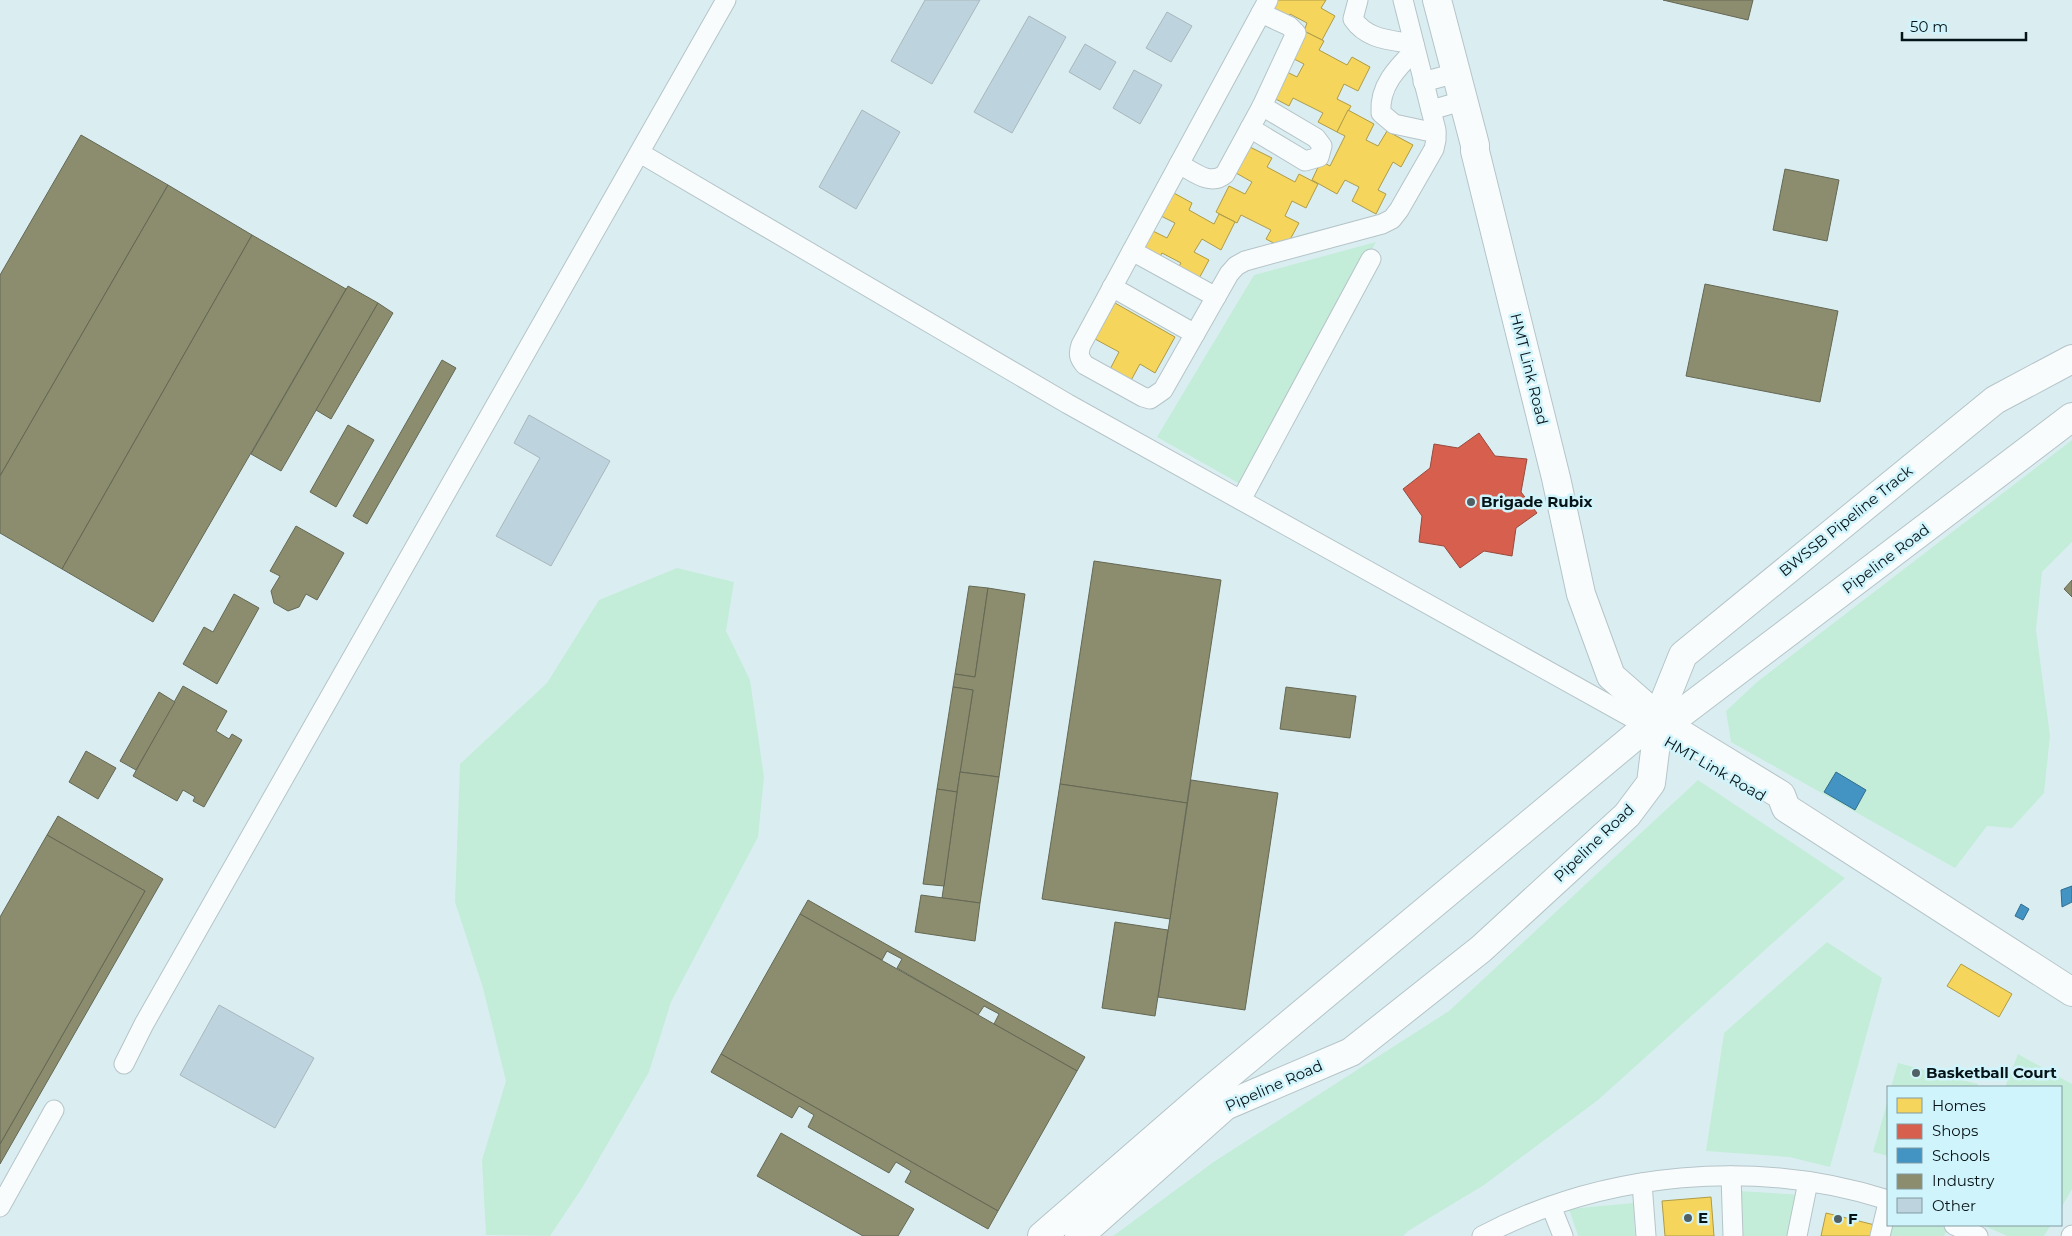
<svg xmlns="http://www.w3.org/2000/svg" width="2072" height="1236" font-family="Montserrat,sans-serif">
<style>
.green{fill:#c3edd8}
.homes{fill:#f6d55c;stroke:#ae9b47}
.shops{fill:#d6604d;stroke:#98493d}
.schools{fill:#4393c3;stroke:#316d8f}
.industry{fill:#8c8c6e;stroke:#646854}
.building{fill:#bdd4df;stroke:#a9b6bc}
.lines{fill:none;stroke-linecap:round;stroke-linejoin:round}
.street-casing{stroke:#b5c4c8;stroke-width:21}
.secondary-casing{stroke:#b5c4c8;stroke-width:30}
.street{stroke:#f9fcfd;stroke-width:19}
.secondary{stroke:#f9fcfd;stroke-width:28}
.poi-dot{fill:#516064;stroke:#d0f4fc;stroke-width:2}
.labels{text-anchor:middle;stroke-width:5;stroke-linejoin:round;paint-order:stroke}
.street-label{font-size:15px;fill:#071417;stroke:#d0f4fc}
.poi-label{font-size:15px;font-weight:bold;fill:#071417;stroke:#d0f4fc;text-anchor:start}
</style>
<rect width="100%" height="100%" fill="#daeef2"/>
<!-- green -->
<g class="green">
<polygon points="1376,242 1242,485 1157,437 1254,275"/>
<polygon points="2072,440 2072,542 2042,572 2036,630 2050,736 2044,793 2012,828 1987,826 1955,868 1731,742 1726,711 1757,682"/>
<polygon points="677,568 734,582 726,631 750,680 764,777 758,837 671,1002 649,1072 582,1188 550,1236 486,1235 482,1160 506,1081 483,988 455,902 460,764 547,683 599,600"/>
<polygon points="1698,780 1845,878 1598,1100 1484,1185 1408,1231 1403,1236 1113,1236 1215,1161 1449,1011"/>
<polygon points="1827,942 1882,978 1830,1167 1789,1157 1706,1151 1724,1033"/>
<polygon points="2018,1054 2072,1084 2072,1189 2061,1208 2061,1087 2005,1087"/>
<polygon points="1898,1063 1978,1084 1977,1087 1891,1087"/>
<polygon points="1888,1100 1888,1156 1873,1152"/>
<polygon points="1740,1191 1802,1195 1792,1236 1742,1236"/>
<polygon points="1633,1203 1635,1236 1578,1236 1569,1209"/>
<polygon points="1890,1225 1937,1225 1948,1228 1944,1236 1887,1236"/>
<polygon points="1983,1225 2051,1225 2044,1236 2007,1236"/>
</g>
<!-- homes -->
<g class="homes">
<polygon points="1269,0 1326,0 1321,8 1335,16 1322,40 1304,31 1307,23 1290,14 1285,22 1264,10"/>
<polygon points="1302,30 1324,41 1319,50 1347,65 1352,57 1370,67 1358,91 1344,84 1337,99 1351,106 1337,132 1318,122 1323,113 1293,98 1289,106 1268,95 1281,69 1297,77 1304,64 1288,56"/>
<polygon points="1348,110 1374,124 1366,140 1378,146 1387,131 1413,145 1401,167 1393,162 1378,190 1386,194 1376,214 1352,201 1359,187 1345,180 1337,194 1312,180 1321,161 1330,166 1345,136 1337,132"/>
<polygon points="1250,147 1272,158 1267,167 1295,182 1299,174 1318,184 1306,208 1292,201 1285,216 1299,223 1285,249 1266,239 1271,230 1241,215 1237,223 1216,212 1229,186 1245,194 1252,182 1236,173"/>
<polygon points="1172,192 1192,203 1189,210 1214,224 1219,214 1235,222 1221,250 1202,239 1194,252 1209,260 1196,284 1175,273 1181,263 1162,253 1157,262 1139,252 1151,230 1167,238 1175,223 1159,215"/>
<polygon points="1115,303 1175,337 1155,373 1140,364 1129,384 1108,373 1119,352 1095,339"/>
<polygon points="1961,964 2012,994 1999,1017 1947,986"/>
<polygon points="1711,1197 1714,1236 1665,1236 1662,1201"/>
<polygon points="1826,1213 1875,1225 1872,1236 1821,1236"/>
</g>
<!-- shops -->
<polygon class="shops" points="1479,433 1495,456 1527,459 1521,492 1537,513 1516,528 1512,556 1484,551 1460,568 1444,546 1419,542 1422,516 1403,489 1430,468 1434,444 1458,448"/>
<!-- schools -->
<g class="schools">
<polygon points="1836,772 1866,790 1855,810 1824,792"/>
<polygon points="2072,886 2072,902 2062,907 2061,890"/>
<polygon points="2021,904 2029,909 2023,920 2015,916"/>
</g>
<!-- industry -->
<g class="industry">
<polygon points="1663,0 1753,0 1748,20"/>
<polygon points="81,135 168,185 0,476 0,275"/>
<polygon points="1785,169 1839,180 1827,241 1773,230"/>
<polygon points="168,185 252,235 62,569 0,533 0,476"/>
<polygon points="252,235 346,289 153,622 62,569"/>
<polygon points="1705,284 1838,311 1820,402 1686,376"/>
<polygon points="348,286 378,303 281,471 251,454"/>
<polygon points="378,303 393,313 331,419 316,410"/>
<polygon points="442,360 456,368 367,524 353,516"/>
<polygon points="348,425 374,440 336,507 310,492"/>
<polygon points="296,526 344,553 317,600 306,594 299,607 288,611 274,603 271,591 280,576 270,571"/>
<polygon points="1094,561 1221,580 1187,803 1060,784"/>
<polygon points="2072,580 2072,597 2064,589"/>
<polygon points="969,586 988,588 975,677 955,674"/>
<polygon points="988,588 1025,594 999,777 960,772 973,690 953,687 955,674 975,677"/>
<polygon points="234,594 259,608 217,684 183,664 204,627 213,632"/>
<polygon points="183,686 227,711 216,731 229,739 232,734 242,740 204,807 193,801 195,797 183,790 177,801 133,776"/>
<polygon points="953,687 973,690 957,792 937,789"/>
<polygon points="1286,687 1356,696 1350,738 1280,729"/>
<polygon points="159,692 175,702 136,770 120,761"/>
<polygon points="86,751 116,768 98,799 69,782"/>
<polygon points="960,772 999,777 980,903 942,898"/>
<polygon points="1191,780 1278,793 1245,1010 1158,997"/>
<polygon points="1060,784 1187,803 1170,919 1042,899"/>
<polygon points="937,789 957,792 944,886 923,884"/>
<polygon points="58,816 163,879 0,1164 0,1144 145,891 47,835"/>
<polygon points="47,835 145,891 0,1144 0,917"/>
<polygon points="921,895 980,903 975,941 915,932"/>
<polygon points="808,900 1085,1057 1077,1071 994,1024 999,1014 984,1006 978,1015 897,968 902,959 887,951 882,960 800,914"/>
<polygon points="800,914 1077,1071 998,1211 721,1054"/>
<polygon points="1115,922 1168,930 1155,1016 1102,1008"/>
<polygon points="721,1054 998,1211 988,1229 905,1182 911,1171 896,1162 889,1173 808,1127 814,1115 799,1106 792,1118 711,1072"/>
<polygon points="781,1133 914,1209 898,1236 863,1236 757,1176"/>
</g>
<!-- building -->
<g class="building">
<polygon points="925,0 980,0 932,84 891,61"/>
<polygon points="1167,12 1192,26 1171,62 1146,48"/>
<polygon points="1029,16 1066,37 1012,133 974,112"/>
<polygon points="1085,44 1116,62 1100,90 1069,72"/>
<polygon points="1134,70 1162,85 1140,124 1113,108"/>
<polygon points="862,110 900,132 856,209 819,187"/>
<polygon points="529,415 610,461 551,566 496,536 540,458 514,443"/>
<polygon points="219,1005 314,1058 275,1128 180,1075"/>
</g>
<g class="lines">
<!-- street casing -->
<g class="street-casing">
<g id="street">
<path d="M1268,0L1081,345C1078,354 1079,358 1085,365L1143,397L1150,399L1163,390L1229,274L1236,266L1245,261L1382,224L1392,219L1399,210L1434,149L1436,140V130L1403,0"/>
<path d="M1358,0L1353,19C1367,40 1391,40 1414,44"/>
<path d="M1415,50C1397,68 1379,86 1381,113L1394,124L1436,133"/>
<polyline points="1423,82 1456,73"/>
<polyline points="1431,110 1462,101"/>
<polyline points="1250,128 1305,161 1319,157 1322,146 1316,138 1262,106"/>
<polyline points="640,153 1068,404 1647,726"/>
<path d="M1179,164C1193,171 1210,187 1225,174L1262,106L1296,33L1289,26L1261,13"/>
<polyline points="1132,251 1216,297"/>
<polyline points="1112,287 1195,334"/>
<polyline points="1241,500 1371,259"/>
<polyline points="124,1064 144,1024 726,0"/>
<polyline points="1731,1176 1733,1236"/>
<polyline points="1642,1183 1646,1236"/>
<polyline points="1551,1206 1563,1236"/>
<polyline points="0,1207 54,1110"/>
<polyline points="1954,1225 1978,1236"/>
<path d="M1482,1236C1605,1171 1756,1158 1888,1200"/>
<polyline points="1797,1236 1808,1182"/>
<polyline points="1880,1236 1888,1203"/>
<polyline points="2071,1236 2072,1235"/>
</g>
</g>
<!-- secondary casing -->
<g class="secondary-casing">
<g id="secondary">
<polyline points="1437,0 1475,145 1475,151 1556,478 1581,594 1611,676 1668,726 1781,795 1786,808 2072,992"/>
<polyline points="1042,1236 1208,1092 1658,717 1683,655 1995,400 2072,359"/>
<polyline points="1079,1236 1225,1106 1351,1052 1481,949 1627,815 1651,783 1657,735 1675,718 2072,417"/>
</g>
</g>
<!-- street -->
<use href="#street" class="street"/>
<!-- secondary -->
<use href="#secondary" class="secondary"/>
</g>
<!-- markers -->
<g class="poi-dot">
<circle cx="1471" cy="502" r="5"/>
<circle cx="1916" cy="1073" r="5"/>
<circle cx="1688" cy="1218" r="5"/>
<circle cx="1838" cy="1219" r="5"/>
</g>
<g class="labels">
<!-- street labels -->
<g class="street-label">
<text transform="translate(1529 369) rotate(76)" y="5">HMT Link Road</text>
<text transform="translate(1846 521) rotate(-39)" y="5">BWSSB Pipeline Track</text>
<text transform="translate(1886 559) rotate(-37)" y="5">Pipeline Road</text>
<text transform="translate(1715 769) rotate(30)" y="5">HMT Link Road</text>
<text transform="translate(1594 843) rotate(-44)" y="5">Pipeline Road</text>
<text transform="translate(1274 1086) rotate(-24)" y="5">Pipeline Road</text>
</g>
<!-- poi labels -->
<g class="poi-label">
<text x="1481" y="507">Brigade Rubix</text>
<text x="1926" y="1078">Basketball Court</text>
<text x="1698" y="1223">E</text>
<text x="1848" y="1224">F</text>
</g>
</g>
<!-- legend -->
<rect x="1887" y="1086" width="175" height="140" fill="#d0f4fc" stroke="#809aa0"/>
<rect x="1897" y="1098" width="25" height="15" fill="#f6d55c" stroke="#809aa0"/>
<text x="1932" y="1111" font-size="15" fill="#071417">Homes</text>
<rect x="1897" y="1124" width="25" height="15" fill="#d6604d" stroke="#809aa0"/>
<text x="1932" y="1136" font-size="15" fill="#071417">Shops</text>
<rect x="1897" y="1148" width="25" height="15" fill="#4393c3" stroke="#809aa0"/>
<text x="1932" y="1161" font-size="15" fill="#071417">Schools</text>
<rect x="1897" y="1174" width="25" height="15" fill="#8c8c6e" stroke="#809aa0"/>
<text x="1932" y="1186" font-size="15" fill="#071417">Industry</text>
<rect x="1897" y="1198" width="25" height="15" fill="#bdd4df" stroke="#809aa0"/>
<text x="1932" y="1211" font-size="15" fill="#071417">Other</text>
<!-- scale -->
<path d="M1902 32v8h124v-8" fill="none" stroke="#071417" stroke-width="2.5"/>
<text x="1910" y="32" font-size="15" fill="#071417" stroke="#d0f4fc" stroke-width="4" paint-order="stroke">50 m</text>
</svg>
